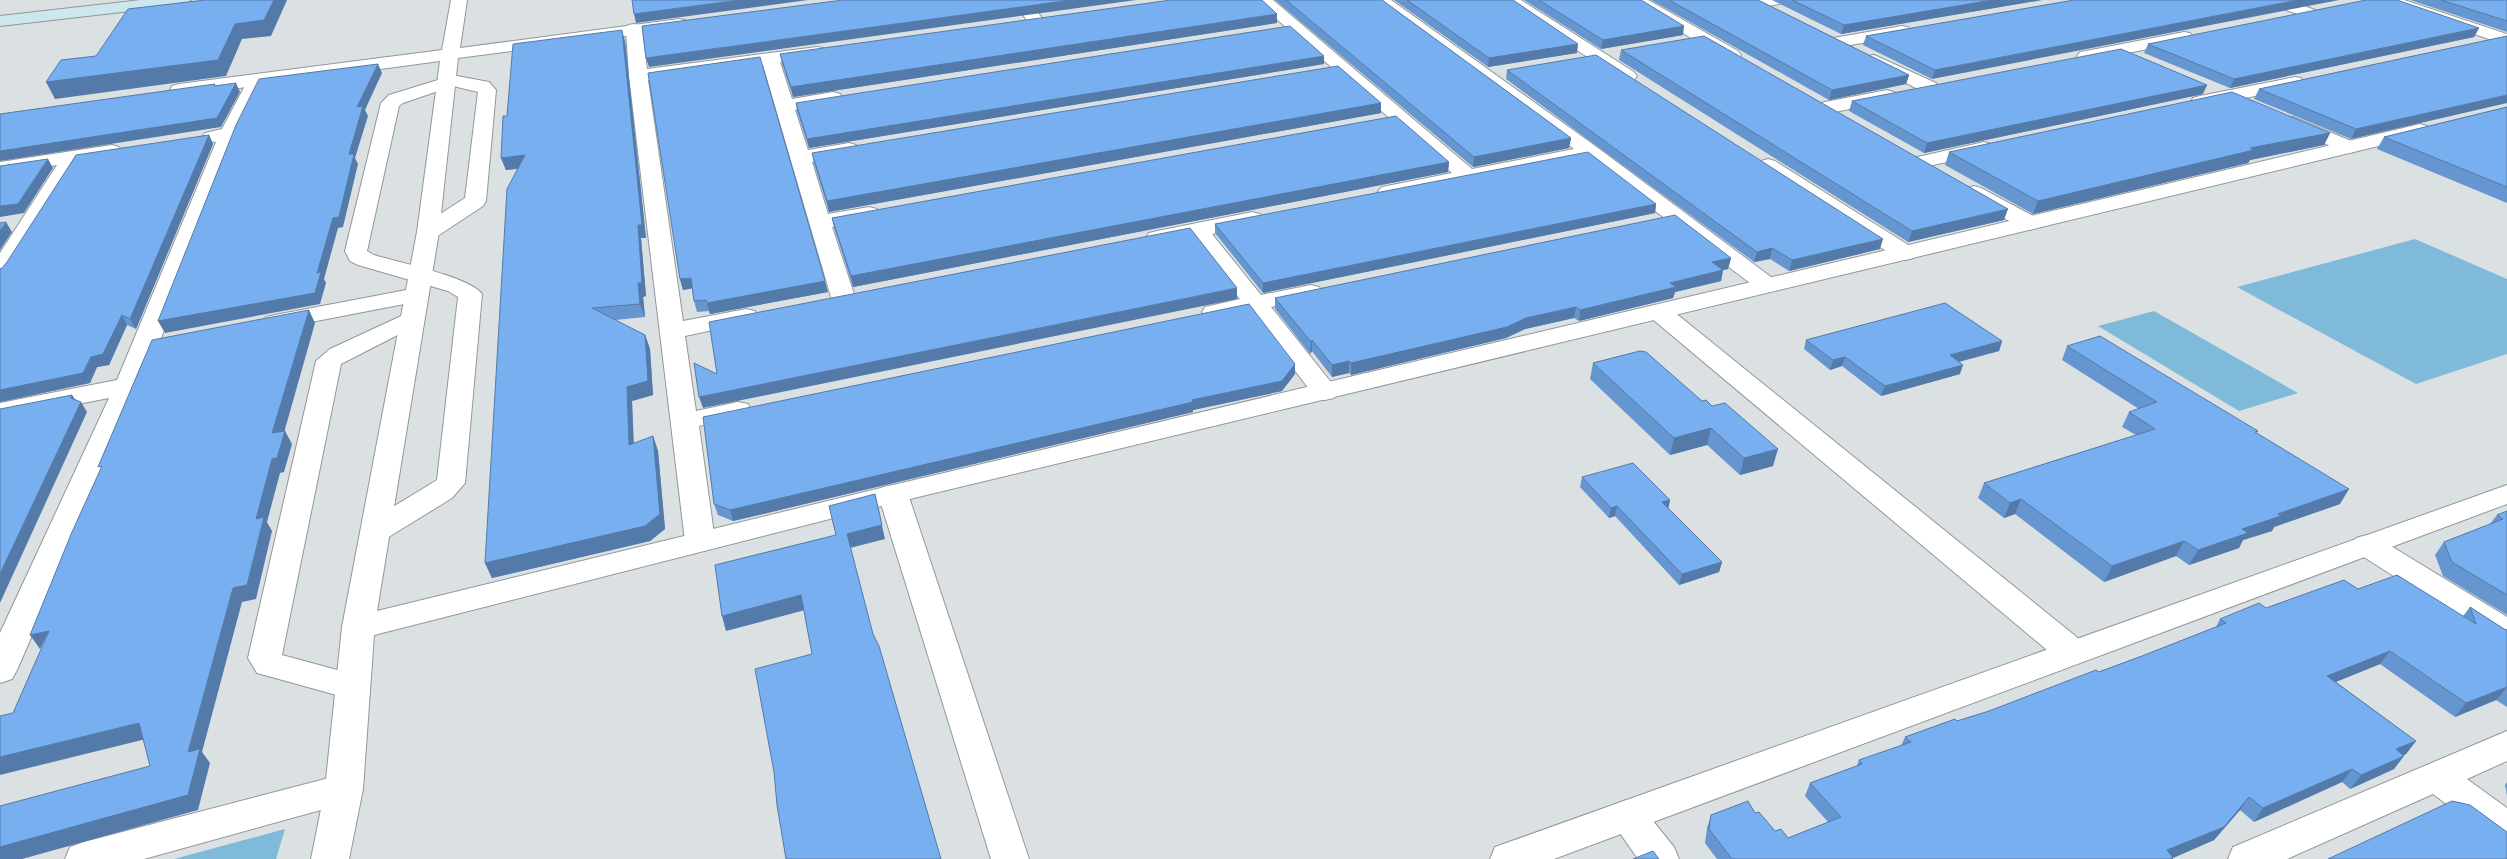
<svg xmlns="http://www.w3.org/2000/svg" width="2507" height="859" font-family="'IBM Plex Sans',sans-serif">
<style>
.green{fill:#7fbadb}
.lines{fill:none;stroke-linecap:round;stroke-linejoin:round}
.minor-casing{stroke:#929799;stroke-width:2}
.tertiary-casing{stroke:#929799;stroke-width:2}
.secondary-casing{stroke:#929799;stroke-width:2}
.minor{fill:#fff;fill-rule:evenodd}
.tertiary{fill:#fff;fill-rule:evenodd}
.secondary{fill:#cce8ee;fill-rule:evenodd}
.wall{fill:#6696cf}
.shaded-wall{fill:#537aa9}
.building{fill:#77aff1;stroke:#537aa9}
</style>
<rect width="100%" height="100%" fill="#dbe0e2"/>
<!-- green -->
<g class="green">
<polygon points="2415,239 2507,279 2507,354 2416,384 2237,287"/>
<polygon points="2154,311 2298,393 2239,411 2098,326"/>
<polygon points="285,829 276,859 174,859"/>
</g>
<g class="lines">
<!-- minor casing -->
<g class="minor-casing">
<g id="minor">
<polygon points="1013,0 1029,0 1044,21 1042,25 1030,25"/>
<polygon points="1255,0 1273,0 1472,169 1574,149 1373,0 1391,0 1598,148 1775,280 1779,285 1775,290 1767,292 1759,290 1587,159 1389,197 1382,195 1378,191 1382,187 1452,173"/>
<polygon points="1502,0 1521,0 1634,72 1637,76 1634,80 1622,80"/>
<polygon points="1628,0 1648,0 1738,51 1741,55 1738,59 1726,59"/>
<polygon points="1754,0 1785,0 1783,3 1760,8 1754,6 1752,3"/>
<polygon points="2264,0 2288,0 2315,10 2317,13 2309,18 2266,3"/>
<polygon points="2380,0 2404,0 2507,34 2507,45 2382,3"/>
<polygon points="634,24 640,25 642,29 647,69 817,47 823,48 826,52 823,56 780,62 792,99 833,92 840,94 842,98 840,102 795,110 808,150 849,143 856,145 859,149 856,153 812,162 828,214 869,207 877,209 880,214 877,219 832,227 855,297 851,302 843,304 835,302 831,297 763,65 648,80 683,321 746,309 755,311 758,316 755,321 685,336 696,411 738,402 748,404 751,410 748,416 699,426 715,541 711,548 700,551 689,548 685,541 629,76 626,29 628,25"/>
<polygon points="1902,26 1908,27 1910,31 1908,35 1839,47 1833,46 1830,42 1833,38 1839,37"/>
<polygon points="2184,32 2190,33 2193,37 2190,41 2086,61 2080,60 2077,56 2080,52 2086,51"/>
<polygon points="1874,55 1936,83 1938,87 1936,91 1922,91 1868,64 1865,60 1868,56"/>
<path d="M446,74L489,82L496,90L486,201L483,206L436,237L428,239L420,237L417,232L420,227L465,198L478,92L453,86L403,103L399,106L367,251L374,255C397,262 470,277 482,294L465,483L452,498L387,538L376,541L365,538L361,531L365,524L437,480L458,297L448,291L358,265L350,261L345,251L381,103L389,95L438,80L440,75Z"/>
<polygon points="257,75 263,76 266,80 239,134 158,346 17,670 12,679 0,683 0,633 109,398 0,419 0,403 117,380 216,142 205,141 202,137 205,133 222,129 248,80 251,76"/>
<polygon points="2295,77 2301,78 2304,82 2301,86 2200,108 2193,106 2191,102 2193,98 2200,96"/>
<polygon points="1887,90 1894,92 1896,96 1894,100 1825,114 1818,112 1816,108 1818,104 1825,102"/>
<polygon points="2293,117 2356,143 2359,147 2356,151 2349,153 2342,151 2286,127 2283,123 2286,119"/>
<polygon points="1984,142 1991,144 1994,148 1991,152 1920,168 1913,166 1910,162 1913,158"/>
<polygon points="112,145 119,147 122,151 119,155 80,162 12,271 8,276 0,278 0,253 57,165 0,174 0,162"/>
<polygon points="1768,159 1775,161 1913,248 1916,253 1913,258 1905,260 1897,258 1761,169 1758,165 1761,161"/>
<polygon points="1974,186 1981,188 2037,218 2040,223 2037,228 2029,230 2021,228 1967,196 1963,192 1967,188"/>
<polygon points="1252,212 1260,214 1263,219 1260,224 1212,234 1261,295 1311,285 1319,287 1323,292 1319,297 1271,307 1334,386 1338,392 1334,398 1325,400 1316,398 1250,312 1214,319 1205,317 1202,312 1205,307 1240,299 1192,238 1157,245 1149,243 1146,238 1149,233 1157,231"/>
<polygon points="417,288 425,290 429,295 425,300 275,329 266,327 263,322 266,317 275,315"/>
<polygon points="1659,305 1668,307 2084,643 2089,652 2084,661 2072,664 2060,661 1650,317 1647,312 1650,307"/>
<polygon points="412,311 421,313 424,318 421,323 341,364 282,655 363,677 368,686 363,695 351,699 257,673 248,658 316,361 330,349"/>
<polygon points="893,485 903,487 908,494 1029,859 991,859 878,494 883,487"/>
<polygon points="2367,535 2378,538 2507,617 2507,645 2495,641 2356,552 2352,545 2356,538"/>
<polygon points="2507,731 2507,761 2467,779 2507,808 2507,845 2494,840 2433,794 2287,859 2228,859 2233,847"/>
<polygon points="344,774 357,778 363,789 357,800 144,859 65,859 70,847 84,842"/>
<polygon points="1627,800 1640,805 1674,847 1679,859 1638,859 1608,816 1614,805"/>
</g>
</g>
<!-- tertiary casing -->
<g class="tertiary-casing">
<g id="tertiary">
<polygon points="451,0 467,0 460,48 679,19 685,20 687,24 685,28 679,29 458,58 439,232 377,611 893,485 2420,124 2427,126 2430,130 2427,134 2420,136 893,503 374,635 363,789 349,859 311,859 325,789 342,627 417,232 440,61 179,96 172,94 170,90 172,86 179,84 442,50"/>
<polygon points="2507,485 2507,504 1554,859 1490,859 1495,847"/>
</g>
</g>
<!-- secondary casing -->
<g class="secondary-casing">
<polygon id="secondary" points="141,0 191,0 183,5 0,26 0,16"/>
</g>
<!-- minor -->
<use href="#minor" class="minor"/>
<!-- tertiary -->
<use href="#tertiary" class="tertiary"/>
<!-- secondary -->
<use href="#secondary" class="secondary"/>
</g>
<!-- wall -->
<g class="wall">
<polygon points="1275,0 1382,0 1571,138 1569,148 1473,167"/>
<polygon points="1394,0 1513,0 1577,53 1488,67"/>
<polygon points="1524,0 1641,0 1683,35 1601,49"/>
<polygon points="1651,0 1758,0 1909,75 1906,84 1829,100"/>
<polygon points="1772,0 2042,0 1841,34"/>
<polygon points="2074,0 1932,79 1863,45 1866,36"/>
<polygon points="2410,0 2507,0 2507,32"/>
<polygon points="1277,23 793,97 782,64 780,54"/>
<polygon points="2479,28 2474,37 2230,88 2144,53 2148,44"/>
<polygon points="2507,36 2351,139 2254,99 2259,89"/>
<polygon points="625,41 646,238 641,238 646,296 643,297 645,317 615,320 645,335 650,349 653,395 632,401 634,444 653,436 658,451 665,529 650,541 492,578 485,563 518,169 506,170 501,158 507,116"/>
<polygon points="1621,50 2004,220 1908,242 1619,60"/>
<polygon points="1324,64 809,148 797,112 796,103"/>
<polygon points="1507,70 1880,249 1789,271 1770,259 1754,262 1506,79"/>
<polygon points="2203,94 1924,153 1849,111 1852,101"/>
<polygon points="1381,103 1381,113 829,212 814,164 812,153"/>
<polygon points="2507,107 2507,203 2377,149 2384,137"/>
<polygon points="2330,133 2324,145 2250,160 2248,163 2033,214 1945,165 1949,152"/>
<polygon points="209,135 213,144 136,329 127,325 109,365 97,367 90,383 0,402 0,269 2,268"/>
<polygon points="1449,162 1448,172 853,287 834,228 832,218"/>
<polygon points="1656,204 1655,213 1263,293 1215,233 1215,224"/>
<polygon points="1731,258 1728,269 1723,270 1721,281 1675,292 1673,298 1579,321 1574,318 1525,329 1506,338 1351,375 1349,373 1332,377 1312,351 1310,354 1275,309 1275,298"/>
<polygon points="680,279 828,292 710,314 709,311 697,312 694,301 692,288 683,290"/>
<polygon points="1806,340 2002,341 1999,351 1959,362 1960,374 1881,396 1842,366 1830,370 1804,349"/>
<polygon points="2067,346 2257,433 2340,504 2274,527 2272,531 2243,540 2239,548 2189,565 2176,556 2104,582 2015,514 2004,518 1978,498 1984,483 2136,435 2122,427 2129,412 2139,409 2062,360"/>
<polygon points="1640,351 1773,466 1740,475 1707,445 1670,455 1590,379 1593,363"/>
<polygon points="1295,364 1295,374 1282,391 1193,410 1193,412 733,521 718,515 714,504"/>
<polygon points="1582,477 1670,500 1668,508 1722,562 1719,572 1679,585 1615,516 1609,518 1580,487"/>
<polygon points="2507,511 2507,615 2443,576 2435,555 2444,542 2490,524 2497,515"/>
<polygon points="2358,589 2463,616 2470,607 2504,629 2507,630 2507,707 2496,700 2455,717 2380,664 2336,682 2416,741 2406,754 2404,755 2394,769 2350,789 2342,782 2254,822 2240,810 2214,840 2173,858 2172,859 1717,859 1705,843 1707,828 1711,815 1755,813 1775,831 1788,838 1828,822 1805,796 1810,783 1857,766 1859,760 1901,746 1905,737 1989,711 2142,656 2216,627 2220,619 2266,608"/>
<polygon points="2507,782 2507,796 2505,785"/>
</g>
<!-- shaded-wall -->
<g class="shaded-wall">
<polygon points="274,0 287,0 271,36 242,39 226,76 55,99 46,82 235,24"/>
<polygon points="740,0 808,0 636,23 634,14"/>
<polygon points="1072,0 1136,0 649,67 646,58"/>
<polygon points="1993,0 2042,0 1841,34 1844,25"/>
<polygon points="2298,0 2339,0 1932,79 1935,70"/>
<polygon points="1277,14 1277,23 793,97 791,87"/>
<polygon points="1684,26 1683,35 1601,49 1603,40"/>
<polygon points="2479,28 2474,37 2230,88 2234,79"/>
<polygon points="622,30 625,41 646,238 641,238 646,296 643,297 645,317 640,304 638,283"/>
<polygon points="1578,44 1577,53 1488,67 1489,58"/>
<polygon points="1324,56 1324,64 809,148 807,139"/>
<polygon points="378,64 382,73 365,110 368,116 355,158 358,164 343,227 338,228 324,279 326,283 320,304 165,333 158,321 317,273 349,154 357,107"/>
<polygon points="1909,75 1906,84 1829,100 1832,90"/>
<polygon points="236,83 240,92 221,127 0,161 0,151"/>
<polygon points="2207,85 2203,94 1924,153 1927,143"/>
<polygon points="2507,95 2507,103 2351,139 2356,129"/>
<polygon points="1381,103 1381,113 829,212 827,201"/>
<polygon points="2330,133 2324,145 2250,160 2248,163 2033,214 2038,201 2250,148"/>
<polygon points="209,135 213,144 136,329 130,319"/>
<polygon points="1571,138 1569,148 1473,167 1474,157"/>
<polygon points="525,155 529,167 506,170 501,158"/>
<polygon points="48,159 53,168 24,213 0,217 0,206"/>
<polygon points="1449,162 1448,172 853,287 851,276"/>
<polygon points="1656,204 1655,213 1263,293 1263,283"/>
<polygon points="2008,209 2004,220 1908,242 1912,231"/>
<polygon points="6,222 12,232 0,250 0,231"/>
<polygon points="1883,239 1880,249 1789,271 1792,260"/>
<polygon points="1772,248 1770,259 1754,262 1757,252"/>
<polygon points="1731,258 1728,269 1710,273 1712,262"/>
<polygon points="1723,270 1721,281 1675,292 1673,298 1579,321 1580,310 1670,283"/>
<polygon points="691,278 694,288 683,290 680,279"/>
<polygon points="825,281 828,292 710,314 707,303"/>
<polygon points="1237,288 1237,299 703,408 699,397"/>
<polygon points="1576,307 1574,318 1525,329 1506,338 1351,375 1351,363 1526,318"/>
<polygon points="309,310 315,323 280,447 272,433"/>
<polygon points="122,315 127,325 109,365 97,367 90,383 0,402 0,390 91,357"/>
<polygon points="645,335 650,349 653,395 632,401 634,460 629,445 627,387"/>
<polygon points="1312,340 1312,351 1310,354 1311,342"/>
<polygon points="2002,341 1999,351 1946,365 1950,355"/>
<polygon points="1845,357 1842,366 1830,370 1833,360"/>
<polygon points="1349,361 1349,373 1332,377 1332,365"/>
<polygon points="1295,364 1295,374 1282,391 1193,410 1193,412 733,521 730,510 1192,400"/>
<polygon points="1963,365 1960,374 1881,396 1885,386"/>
<polygon points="72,395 79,405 81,402 87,412 0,603 0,574"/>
<polygon points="1711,428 1707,445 1670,455 1674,438"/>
<polygon points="285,431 292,444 284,472 280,473 267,522 272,531 256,599 242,602 202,752 210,763 198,810 22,859 0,859 0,847 188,752 233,588 256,519 272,459"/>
<polygon points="653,436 658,451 665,529 650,541 492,578 485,563"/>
<polygon points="1778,449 1773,466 1740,475 1744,458"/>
<polygon points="2349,489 2340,504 2274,527 2272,531 2243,540 2239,548 2189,565 2198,550 2242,529 2278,514"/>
<polygon points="875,494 885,539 850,548 847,534"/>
<polygon points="2021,499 2015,514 2004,518 2010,503"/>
<polygon points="1670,500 1668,510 1662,502"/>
<polygon points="1617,506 1615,516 1609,518 1611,508"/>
<polygon points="2184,541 2176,556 2104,582 2112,566"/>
<polygon points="1722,562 1719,572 1679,585 1682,574"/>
<polygon points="801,595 805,610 726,631 722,616"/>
<polygon points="49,631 40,649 30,635"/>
<polygon points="2390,651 2380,664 2318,689 2327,676"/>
<polygon points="2507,687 2496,700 2455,717 2466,703"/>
<polygon points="139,723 150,738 0,775 0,757"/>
<polygon points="2416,741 2406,754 2385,763 2396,749"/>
<polygon points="2404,756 2394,769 2350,789 2361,775"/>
<polygon points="2352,769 2342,782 2254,822 2263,808"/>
<polygon points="2249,797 2240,810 2214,840 2173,858 2172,859 2161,859 2167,850"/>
</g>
<!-- building -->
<g class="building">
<polygon points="205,0 274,0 264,20 235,24 218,60 46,82 61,60 96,56 128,9"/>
<polygon points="632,0 740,0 634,14"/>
<polygon points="843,0 1072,0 646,58 642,26"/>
<polygon points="1171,0 1262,0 1277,14 791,87 780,54"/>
<polygon points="1286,0 1382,0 1571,138 1474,157"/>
<polygon points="1407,0 1513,0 1578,44 1489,58"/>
<polygon points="1539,0 1641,0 1684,26 1603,40"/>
<polygon points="1669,0 1758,0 1909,75 1832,90"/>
<polygon points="1792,0 1993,0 1844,25"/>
<polygon points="2074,0 2298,0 1935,70 1866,36"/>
<polygon points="2366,0 2397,0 2479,28 2234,79 2148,44"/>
<polygon points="2441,0 2507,0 2507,21"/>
<polygon points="1290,26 1324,56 807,139 796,103"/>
<polygon points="622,30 642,225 638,225 642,283 638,283 640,304 592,308 645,335 648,381 627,387 629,445 653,436 660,514 645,526 485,563 507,189 525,155 501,158 503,116 507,116 513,44"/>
<polygon points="1704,36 2008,209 1912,231 1621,50"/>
<polygon points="2507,36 2507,95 2356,129 2259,89"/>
<polygon points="2121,49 2207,85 1927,143 1852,101"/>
<polygon points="1596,55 1883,239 1792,260 1772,248 1757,252 1507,70"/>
<polygon points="760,57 825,281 707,303 706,300 694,301 691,278 680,279 648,73"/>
<polygon points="378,64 357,107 363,106 349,154 354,154 339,217 333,218 317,273 321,272 315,293 158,321 236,125 259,79"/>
<polygon points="1338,66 1381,103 827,201 812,153"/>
<polygon points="236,83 217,118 0,151 0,114 215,84 214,86"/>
<polygon points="2232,92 2330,133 2250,148 2254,150 2038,201 1949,152"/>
<polygon points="2507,107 2507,187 2384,137"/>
<polygon points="1396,116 1449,162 851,276 832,218"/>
<polygon points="209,135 130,319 122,315 103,354 91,357 83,373 0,390 0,269 2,268 7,262 76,155"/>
<polygon points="1588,152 1656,204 1263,283 1215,224"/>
<polygon points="48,159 18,204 0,206 0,166"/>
<polygon points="1675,215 1731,258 1712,262 1723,270 1670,283 1676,287 1580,310 1576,307 1526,318 1507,327 1351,363 1349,361 1332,365 1312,340 1311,342 1275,298"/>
<polygon points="6,222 0,231 0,223"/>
<polygon points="1190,228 1237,288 699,397 694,363 717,374 709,322"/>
<polygon points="1945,303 2002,341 1950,355 1963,365 1885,386 1845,357 1833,360 1806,340"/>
<polygon points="1249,304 1295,364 1282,381 1192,400 1193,402 730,510 714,504 703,417"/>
<polygon points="309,310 272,433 285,431 277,458 272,459 256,519 264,517 247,585 233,588 188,752 200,749 188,795 0,847 0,806 150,766 139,723 0,757 0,716 13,713 49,631 30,635 72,532 102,466 98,467 152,340"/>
<polygon points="2100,336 2258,431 2255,432 2349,489 2278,514 2281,516 2242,529 2248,533 2198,550 2184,541 2112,566 2021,499 2010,503 1984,483 2155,429 2129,412 2157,402 2067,346"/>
<polygon points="1640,351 1646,352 1702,401 1706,400 1712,406 1725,403 1778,449 1744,458 1711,428 1674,438 1593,363"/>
<polygon points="72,395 71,398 81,402 0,574 0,409"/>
<polygon points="1633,463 1670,500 1662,502 1722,562 1682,574 1617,506 1611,508 1582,477"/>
<polygon points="875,494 882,525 847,534 873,634 879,646 941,859 786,859 777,805 774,772 755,669 812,654 801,595 722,616 715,565 836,535 829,506"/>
<polygon points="2507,511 2507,595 2452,562 2444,542 2503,519 2497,515"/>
<polygon points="2397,575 2476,624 2470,607 2504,629 2507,630 2507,687 2466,703 2390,651 2327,676 2416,741 2396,749 2404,756 2361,775 2352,769 2263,808 2249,797 2224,827 2167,850 2173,858 2170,859 1732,859 1709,829 1711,815 1748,801 1755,813 1759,812 1775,831 1781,829 1788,838 1841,817 1810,783 1862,764 1859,760 1911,742 1905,737 1955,719 1957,721 1989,711 2096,670 2099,672 2142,656 2226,623 2220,619 2259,603 2266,608 2344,580 2358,589"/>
<polygon points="2452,801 2470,805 2507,832 2507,859 2328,859"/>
<polygon points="1653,851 1659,859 1633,859"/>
</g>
</svg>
